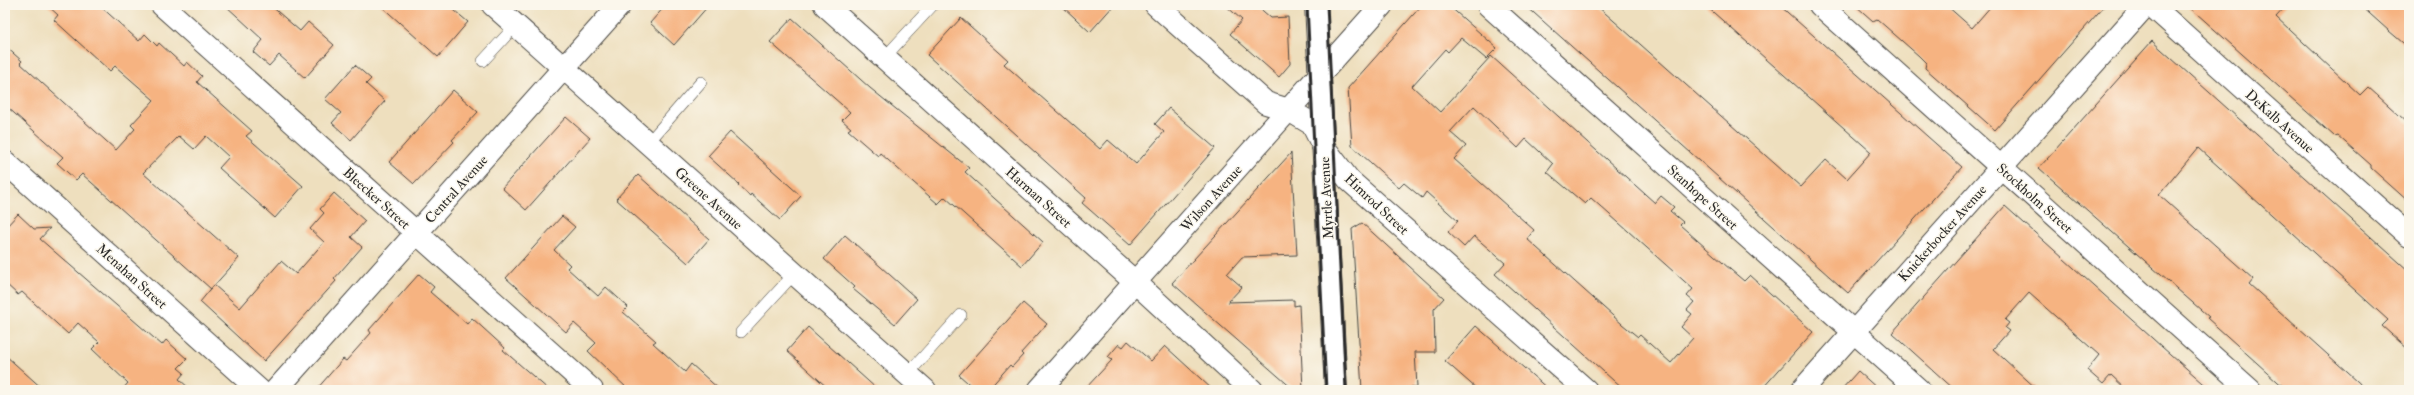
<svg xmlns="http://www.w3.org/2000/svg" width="2414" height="395" font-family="'IM FELL Double Pica',serif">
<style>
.building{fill:#f6b381;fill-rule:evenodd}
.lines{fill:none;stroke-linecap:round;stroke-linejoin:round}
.service-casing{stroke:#484641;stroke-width:12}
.minor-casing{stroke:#484641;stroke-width:24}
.primary-casing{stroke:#484641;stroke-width:24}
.service{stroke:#fff;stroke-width:11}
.minor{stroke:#fff;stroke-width:22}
.primary{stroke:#fff;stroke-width:22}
.rail{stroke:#2b2b2b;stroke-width:3}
.labels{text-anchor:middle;stroke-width:3;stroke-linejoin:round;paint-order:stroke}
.street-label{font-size:14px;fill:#2b2b2b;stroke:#fbf7ec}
</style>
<rect width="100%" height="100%" fill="#fbf7ec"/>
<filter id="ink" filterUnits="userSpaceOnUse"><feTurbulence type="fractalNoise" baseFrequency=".025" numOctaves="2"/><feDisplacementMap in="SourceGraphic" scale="8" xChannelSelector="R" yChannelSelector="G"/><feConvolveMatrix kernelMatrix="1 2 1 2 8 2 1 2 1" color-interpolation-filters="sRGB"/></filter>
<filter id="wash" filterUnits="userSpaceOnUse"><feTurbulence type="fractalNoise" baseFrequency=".012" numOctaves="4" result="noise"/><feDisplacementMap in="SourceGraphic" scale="16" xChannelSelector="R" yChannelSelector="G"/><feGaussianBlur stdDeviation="0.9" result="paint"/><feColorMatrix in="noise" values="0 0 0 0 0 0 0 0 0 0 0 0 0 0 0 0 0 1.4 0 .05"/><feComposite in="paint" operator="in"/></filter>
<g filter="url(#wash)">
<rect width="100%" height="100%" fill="#eedfbe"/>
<g id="blocks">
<!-- building -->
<g class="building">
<polygon points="47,5 99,5 139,41 145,34 157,46 159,43 184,66 187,62 202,76 197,82 252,131 246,136 303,186 275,218 219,168 229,157 206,136 194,149 179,136 143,173 239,258 211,289 82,174 76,180 67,172 57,163 63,157 5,105 5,46 22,61 20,63 116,150 135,129 131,125 154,100 115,66 110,71 54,20 58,15"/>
<polygon points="225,5 270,5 300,31 308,22 334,45 305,78 279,55 269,66 253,52 263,40"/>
<polygon points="380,5 448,5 468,22 438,57"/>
<polygon points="666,5 709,5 674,45 650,23"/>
<polygon points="1061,5 1114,5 1090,32"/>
<polygon points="1225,5 1256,5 1271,18 1288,17 1290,64 1279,77 1230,34 1242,20"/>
<path d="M1422,5H1448L1497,48L1486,59L1461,38L1448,52L1445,49L1412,86L1440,112L1491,56L1655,203L1661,196L1674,207L1670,211L1683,222L1680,225L1731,270L1744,281L1750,275L1813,332L1761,390H1624L1495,274L1505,263L1489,249L1474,236L1464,247L1448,232L1458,221L1426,192L1422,198L1404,183L1399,188L1352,146L1348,88ZM1474,106L1518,148L1526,139L1553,164L1547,172L1585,204L1591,198L1693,289L1687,296L1694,302L1687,310L1692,314L1681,327L1693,338L1671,363L1640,335L1638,337L1622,324L1527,239L1534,230L1454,159L1466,146L1450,132Z"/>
<polygon points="1525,5 1596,5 1801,187 1826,160 1847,179 1871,152 1705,5 1779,5 1962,167 1848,293"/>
<polygon points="1855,5 1946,5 1972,28 1992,5 2105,5 1995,130 1925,68 1926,63 1919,56 1877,19 1873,21"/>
<polygon points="2187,5 2287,5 2276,17 2360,95 2368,87 2409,124 2409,202 2371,168 2371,165 2337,135 2334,136"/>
<polygon points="2360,5 2409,5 2409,48 2389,31"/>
<polygon points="792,18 870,88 969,168 965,172 1043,242 1022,266 945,197 938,204 880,153 878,156 848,130 851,128 842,120 850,112 770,42"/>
<polygon points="961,18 1008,60 1004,64 1100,149 1108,140 1136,164 1164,132 1155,124 1169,108 1215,148 1130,245 1082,203 1086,198 927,55"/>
<polygon points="2152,41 2409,271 2409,350 2382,326 2388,320 2198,148 2159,195 2253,279 2249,284 2367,390 2287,390 2207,318 2209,317 2039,168"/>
<polygon points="355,65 371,79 366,84 385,101 351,140 332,123 341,113 325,99"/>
<polygon points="453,90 478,112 452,140 454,142 414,184 389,162"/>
<polygon points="566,117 590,138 526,210 502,188"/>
<polygon points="730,132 801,196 780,220 751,194 750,196 738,185 739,184 708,156"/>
<polygon points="1291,153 1297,255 1242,257 1227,274 1242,287 1228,302 1294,300 1294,306 1299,305 1303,390 1294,390 1172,283"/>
<polygon points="638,175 709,239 688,263 616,199"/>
<polygon points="334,193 365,221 351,237 362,247 334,279 336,281 264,361 200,302 214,285 240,308 281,261 296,274 324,242 310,229 324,213 320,209"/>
<polygon points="2005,206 2162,347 2211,390 2127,390 2111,375 2103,384 2087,370 2099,355 2029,293 2005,320 2009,323 2005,328 2009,331 1993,349 2038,390 1955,390 1892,333"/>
<polygon points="18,214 34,229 50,228 40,239 162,345 166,340 187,359 178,368 184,373 179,379 191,390 122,390 128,383 92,349 99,342 78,323 68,334 22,292 18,295 5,283 5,228"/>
<polygon points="562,216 575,227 554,250 570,265 567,268 598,296 606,287 628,307 623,312 656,341 653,343 685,372 691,364 720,390 629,390 588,351 596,343 574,323 566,332 506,278"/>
<polygon points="1362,223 1444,298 1434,309 1435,352 1415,352 1417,387 1411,387 1412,390 1362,390 1352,229"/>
<polygon points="845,235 917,299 895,324 853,289 855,287 824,259"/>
<polygon points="419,274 434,287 430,292 467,324 472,318 505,348 503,350 549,390 316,390 343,359 346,361 371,333 369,330"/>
<polygon points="1023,303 1047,324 1021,353 1023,355 1012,367 1010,365 988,390 976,390 959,375"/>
<polygon points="1476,326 1524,368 1549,390 1478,390 1445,361"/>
<polygon points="808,327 878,390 830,390 787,351"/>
<polygon points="1128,341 1151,361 1165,346 1213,390 1084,390 1112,360 1108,357 1119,344 1123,347"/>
<polygon points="5,355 44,390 5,390"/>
<polygon points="1858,371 1879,390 1841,390"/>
</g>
</g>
</g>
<g filter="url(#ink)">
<use href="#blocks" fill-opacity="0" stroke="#484641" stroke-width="1"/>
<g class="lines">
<!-- service casing -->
<g class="service-casing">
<g id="service">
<polyline points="884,58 933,5"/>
<polyline points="483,61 516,25"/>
<polyline points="648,143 701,82"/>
<polyline points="741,332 794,274"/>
<polyline points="907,375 961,315"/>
</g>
</g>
<!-- minor casing -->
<g class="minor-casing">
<g id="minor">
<polyline points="162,5 592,390"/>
<polyline points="493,5 925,390"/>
<polyline points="825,5 1135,282 1252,390"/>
<polyline points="1156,5 1266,103 1289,110 1312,124 1323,146 1349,180 1586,390"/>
<polyline points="1488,5 1919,390"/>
<polyline points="1820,5 2250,390"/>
<polyline points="2151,5 2409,236"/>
<polyline points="5,162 259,390"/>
<polyline points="276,390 620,5"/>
<polyline points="1039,390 1382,5"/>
<polyline points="1802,390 2146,5"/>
</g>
</g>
<!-- primary casing -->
<g class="primary-casing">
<polyline id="primary" points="1316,5 1336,390"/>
</g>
<!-- service -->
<use href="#service" class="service"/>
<!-- minor -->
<use href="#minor" class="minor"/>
<!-- primary -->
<use href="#primary" class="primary"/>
<!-- rail -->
<g class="rail">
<polyline points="1307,5 1326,390"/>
<polyline points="1327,5 1346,390"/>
</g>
</g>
</g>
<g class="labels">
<!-- street labels -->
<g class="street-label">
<text transform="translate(2280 121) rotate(42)" y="5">DeKalb Avenue</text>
<text transform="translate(456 189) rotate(-48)" y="5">Central Avenue</text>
<text transform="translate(1039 197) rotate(42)" y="5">Harman Street</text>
<text transform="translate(1703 197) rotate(42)" y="5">Stanhope Street</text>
<text transform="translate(377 198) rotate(42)" y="5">Bleecker Street</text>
<text transform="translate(709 198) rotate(42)" y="5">Greene Avenue</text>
<text transform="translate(1211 198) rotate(-48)" y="5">Wilson Avenue</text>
<text transform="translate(1326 198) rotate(-93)" y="5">Myrtle Avenue</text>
<text transform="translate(2035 198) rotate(42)" y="5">Stockholm Street</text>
<text transform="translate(1377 204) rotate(43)" y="5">Himrod Street</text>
<text transform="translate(1942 233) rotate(-48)" y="5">Knickerbocker Avenue</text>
<text transform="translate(132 276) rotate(42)" y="5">Menahan Street</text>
</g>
</g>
<!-- margin -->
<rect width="2414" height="395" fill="none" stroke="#fbf7ec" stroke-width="20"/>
</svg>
